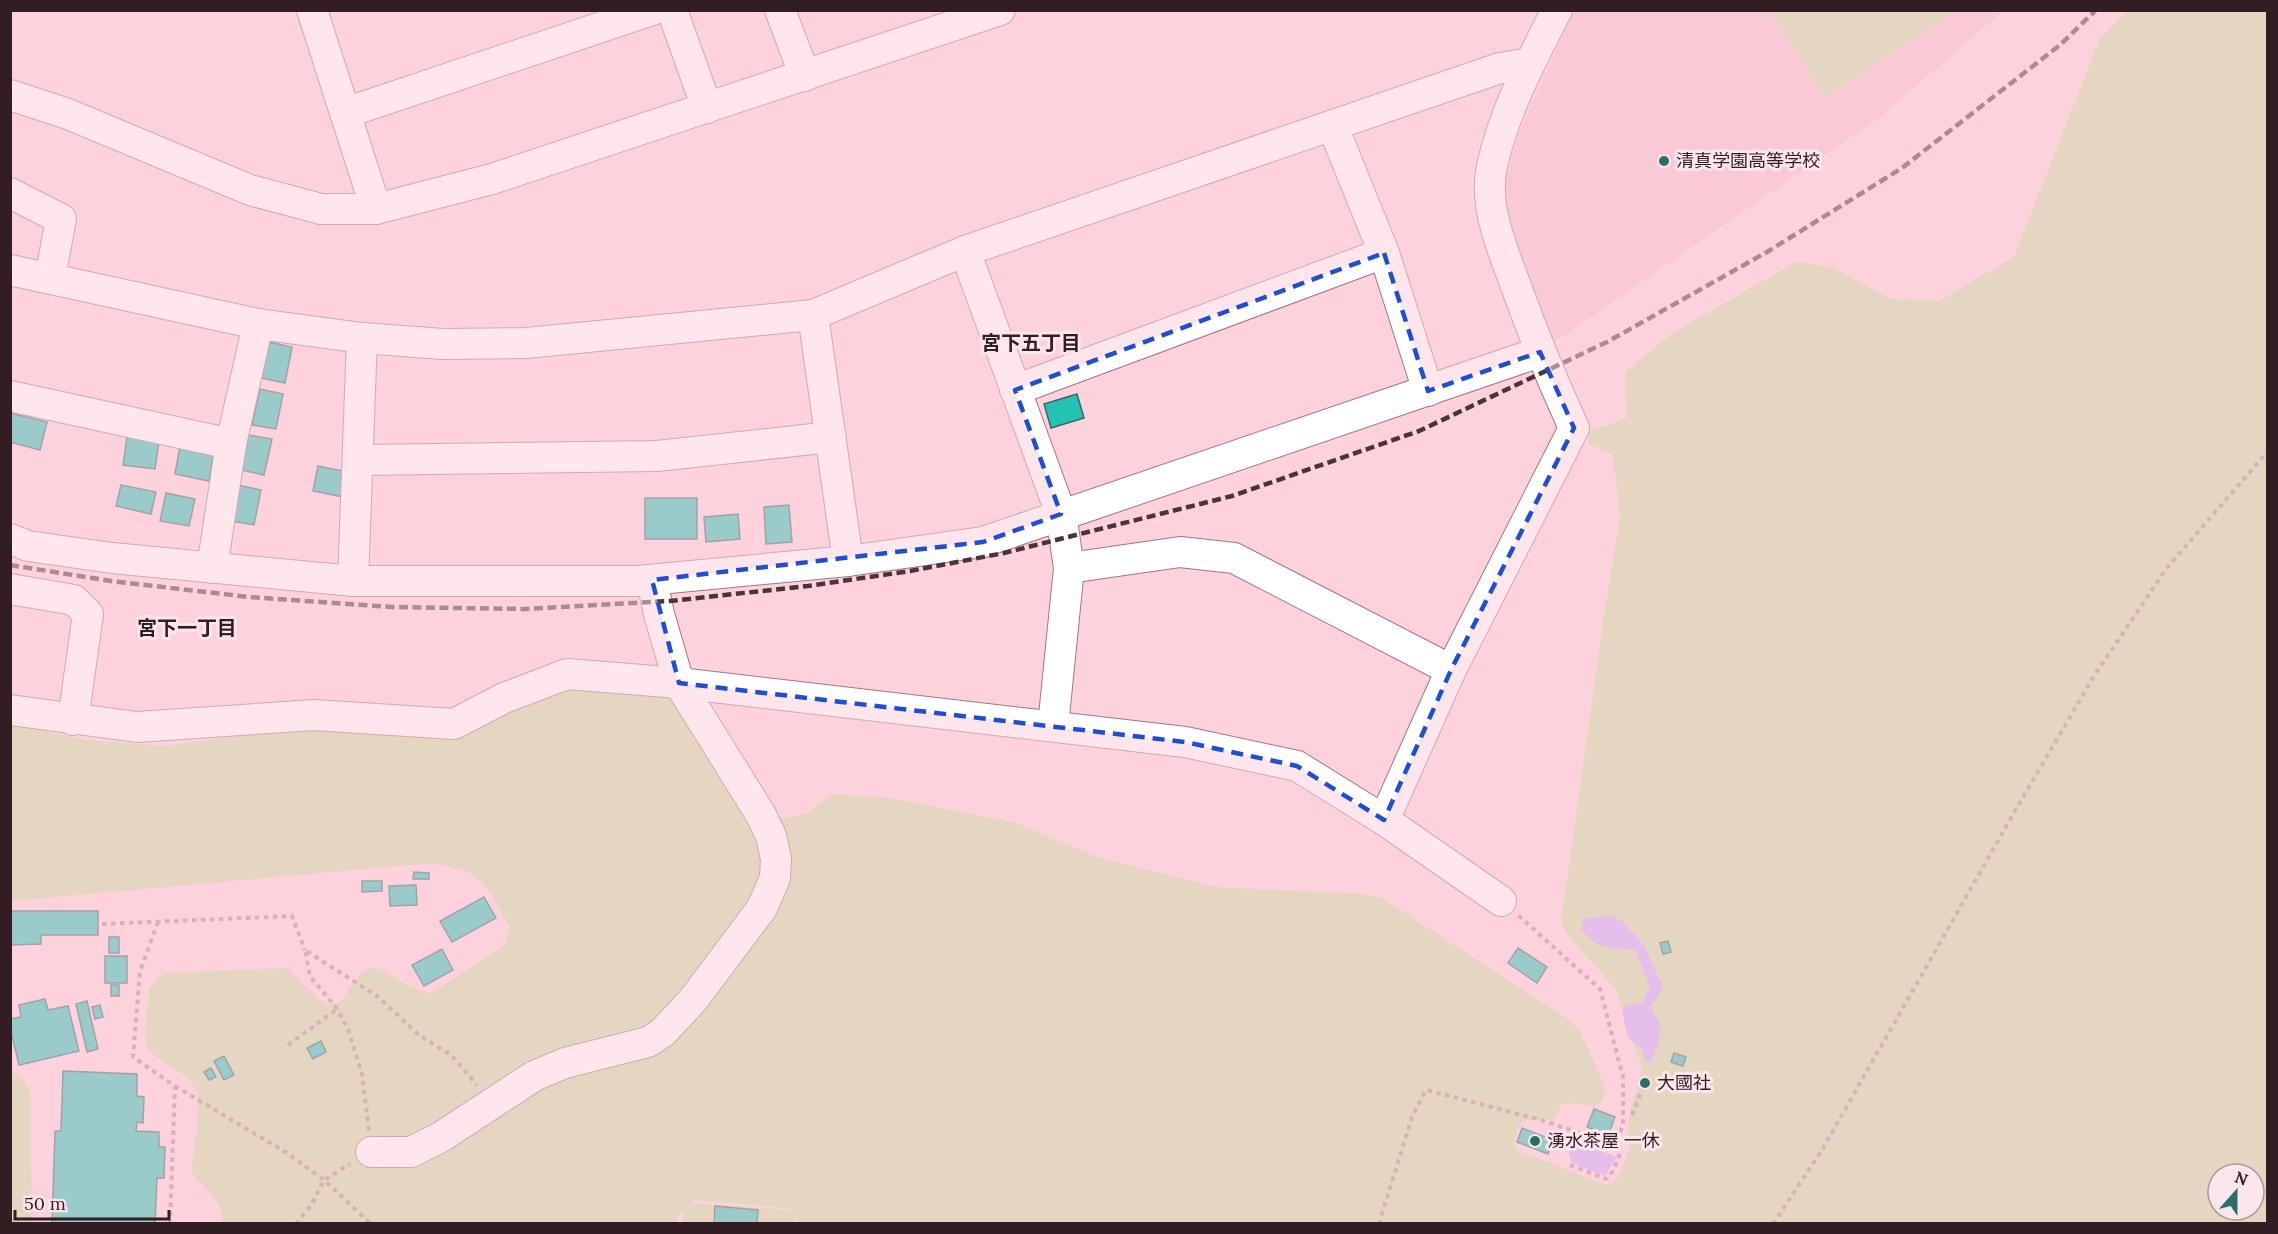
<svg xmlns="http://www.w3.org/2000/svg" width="2278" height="1234" font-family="Lora,'Noto Sans JP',serif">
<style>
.built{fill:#f4c2ce}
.green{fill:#c8dca2;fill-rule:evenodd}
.water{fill:#cba6fc}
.building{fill:#23c2b1;stroke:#306c64;stroke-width:1.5}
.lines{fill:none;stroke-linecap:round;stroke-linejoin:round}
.minor-casing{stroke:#a67581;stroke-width:32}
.path{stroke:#ad8a92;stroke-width:4;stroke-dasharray:4.5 4.5;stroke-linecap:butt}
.minor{stroke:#fff;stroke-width:30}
.rail{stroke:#4b3439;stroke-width:4.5;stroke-dasharray:9 4.5;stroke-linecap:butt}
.marked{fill:none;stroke:#1d4ed8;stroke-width:4.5;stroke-dasharray:12 8;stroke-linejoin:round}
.poi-dot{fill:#286f66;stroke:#fde6eb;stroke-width:2}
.labels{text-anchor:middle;stroke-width:6;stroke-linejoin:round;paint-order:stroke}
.poi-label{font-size:18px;fill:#311d22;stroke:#fde6eb;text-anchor:start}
.neighbourhood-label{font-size:20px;font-weight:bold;fill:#311d22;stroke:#fde6eb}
</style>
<rect width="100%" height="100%" fill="#fed2dc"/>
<!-- built -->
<polygon class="built" points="1574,11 2003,11 1879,118 1540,352 1500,257 1504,187 1518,134"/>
<!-- green -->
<g class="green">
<polygon points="1769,11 1957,11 1825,98"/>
<path d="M2127,11H2267V1223L800,1224L794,1217L793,1223L683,1224V1211L678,1216L677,1224L223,1223C223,1200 204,1189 191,1171C193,1149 202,1113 196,1092C190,1069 151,1062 147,1045C144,1032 148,1003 149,988L164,973L286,968C301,979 311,995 327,1005L340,1002L363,971L374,967C397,976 407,989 432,993L504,945L510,927C501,913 493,894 481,882C467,867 441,864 422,864L11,901V724L86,740L165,746L290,728L459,730L570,683L668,695L681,703L777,820L806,814L832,794L892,798L1017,823L1099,858L1217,887L1360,894L1382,898L1568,1019L1580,1032L1606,1088L1602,1101L1592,1107L1573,1103L1562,1104L1553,1120H1527L1520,1123L1513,1143L1517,1150L1604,1184H1612C1623,1172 1626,1159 1631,1144C1620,1120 1642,1089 1641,1065L1615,988L1569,937L1561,922L1606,603L1620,516L1613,455L1589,444L1588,432L1627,418L1625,372L1671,334L1797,261L1833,268L1892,299L1939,301L2014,257L2100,38ZM2218,1174H2254V1210H2218ZM695,1200L787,1208L789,1210L692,1203Z"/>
<polygon points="11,1071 24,1080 30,1091 32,1223 11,1223"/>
</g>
<!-- water -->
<g class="water">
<polygon points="1608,915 1622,921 1644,945 1663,987 1651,1007 1660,1025 1659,1040 1652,1061 1646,1061 1642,1049 1628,1038 1622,1011 1626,1005 1642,1003 1650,987 1637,953 1634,950 1606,947 1594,942 1581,930 1584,919"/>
<polygon points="1573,1141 1617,1157 1605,1176 1572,1163 1569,1153"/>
</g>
<!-- building -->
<g class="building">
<polygon points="269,342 292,347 285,383 261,378"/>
<polygon points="260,389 283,394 276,429 252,425"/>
<polygon points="1077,394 1084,418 1051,428 1044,404"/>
<polygon points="10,413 47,422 40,450 10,442"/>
<polygon points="248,435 272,439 264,475 241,470"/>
<polygon points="127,437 159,442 155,469 123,465"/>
<polygon points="180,446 214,452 209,481 175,474"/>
<polygon points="318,466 348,472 343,497 313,491"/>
<polygon points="121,485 156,492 151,514 116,506"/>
<polygon points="238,485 261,490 254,525 231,521"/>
<polygon points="166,493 195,499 189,526 160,521"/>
<rect x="645" y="498" width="52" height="41"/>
<polygon points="789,505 792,542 766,544 764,507"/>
<polygon points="738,514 740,539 706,542 704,517"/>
<polygon points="414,872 429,873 429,879 413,879"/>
<polygon points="362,881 382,881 382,891 362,892"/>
<polygon points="416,885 417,905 390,906 389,886"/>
<polygon points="484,897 496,918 452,942 440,921"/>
<polygon points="10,911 98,911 98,935 41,935 41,944 10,945"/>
<rect x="109" y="937" width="10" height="16"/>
<polygon points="1668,941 1671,952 1663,954 1660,943"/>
<polygon points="1518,948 1547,967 1537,983 1508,963"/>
<polygon points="442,949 453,970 424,986 412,965"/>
<rect x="105" y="956" width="22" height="27"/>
<rect x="111" y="985" width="8" height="11"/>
<polygon points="45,999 48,1010 68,1006 79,1051 19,1065 10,1028 10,1019 21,1017 19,1005"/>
<polygon points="87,1001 98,1049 87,1052 76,1004"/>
<polygon points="100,1005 103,1017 95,1019 92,1007"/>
<polygon points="321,1041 326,1052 313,1059 307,1048"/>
<polygon points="1674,1053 1686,1057 1683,1066 1671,1062"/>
<polygon points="224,1056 234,1075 224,1080 214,1061"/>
<polygon points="211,1068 216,1077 209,1080 204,1072"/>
<polygon points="63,1071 137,1074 137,1096 144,1097 143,1123 137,1122 136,1131 159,1132 159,1147 165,1147 164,1178 157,1178 155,1224 52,1224 55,1131 61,1131"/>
<polygon points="1594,1109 1615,1117 1608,1136 1587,1127"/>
<polygon points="1522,1128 1553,1140 1548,1154 1517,1142"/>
<polygon points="715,1206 758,1210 757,1224 714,1224"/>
</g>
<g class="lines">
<!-- minor casing -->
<g class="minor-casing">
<g id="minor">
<polyline points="312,10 376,209"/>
<polyline points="672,10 707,108"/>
<polyline points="780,10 805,76"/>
<polyline points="10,95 68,114 250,190 321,209 376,209 492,179 1000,10"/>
<polyline points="345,113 652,10"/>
<polyline points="1333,127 1384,253 1428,391"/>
<polyline points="10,193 61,219 50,278"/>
<polyline points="965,251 1061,514 1069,568 1053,726"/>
<polyline points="10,270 258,324 362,338 443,344 526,343 813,315 965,251 1500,68 1530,63"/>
<polyline points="813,315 848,561"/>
<polyline points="1015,390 1384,253"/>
<polyline points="10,396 231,444"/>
<polyline points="358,460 657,456 831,437"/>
<polyline points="10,539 28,546 112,558 353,581 638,581 848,561 983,542 1540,352"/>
<polyline points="212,568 231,444 258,324"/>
<polyline points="1069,568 1180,552 1234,558 1451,670"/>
<polyline points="353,581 362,338"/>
<polyline points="10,589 74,600 88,614 73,720"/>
<polyline points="10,710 137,727 314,715 454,724 504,698 567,674 679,683 1185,742 1297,766 1384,820 1501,901"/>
<path d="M1384,820L1451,670L1574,428C1553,382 1534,336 1517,289C1503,250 1483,207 1492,166C1504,111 1532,59 1557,10"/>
<polyline points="371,1152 411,1152 441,1137 534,1076 565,1063 648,1042 662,1033 693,1000 762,908 775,878 776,859 771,836 761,815 679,683 659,614 652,580"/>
</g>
</g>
<!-- path -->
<g class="path">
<polyline points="158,922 140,971 133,1057 175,1086 170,1224"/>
<polyline points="102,924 292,916 305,950"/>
<polyline points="288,1045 337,1009"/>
<polyline points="175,1086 287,1153 324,1180 371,1224"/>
<polyline points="1632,1115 1643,1088"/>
<polyline points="369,1130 362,1074 348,1029 337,1009 310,976 305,950 377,996 419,1035 451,1055 477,1085"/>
<polyline points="1570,1165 1606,1179 1613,1171 1620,1154"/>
<polyline points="296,1224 312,1204 324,1180 350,1164"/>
<polyline points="1379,1224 1412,1117 1426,1090 1538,1119 1613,1144 1623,1126 1623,1077 1600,989 1518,915"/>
<polyline points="1773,1224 1822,1150 2019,804 2094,676 2166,569 2268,451"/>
</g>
<!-- minor -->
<use href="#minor" class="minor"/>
<!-- rail -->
<polyline class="rail" points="10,565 111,581 249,597 391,607 525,609 670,601 808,586 910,571 1004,553 1232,496 1419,431 1607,342 1767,252 1902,168 2060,45 2096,10"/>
</g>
<!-- marked area -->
<path d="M0 0H2278V1234H0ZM1384,253L1428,391L1540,352L1574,428L1451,670L1384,820L1297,766L1185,742L679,683L652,580L983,542L1061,514L1015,390Z" fill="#fed2dc" fill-opacity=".55" fill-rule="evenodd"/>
<path class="marked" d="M1384,253L1428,391L1540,352L1574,428L1451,670L1384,820L1297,766L1185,742L679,683L652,580L983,542L1061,514L1015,390Z"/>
<!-- markers -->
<g class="poi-dot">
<circle cx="1664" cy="161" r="6"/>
<circle cx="1645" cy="1083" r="6"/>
<circle cx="1535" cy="1141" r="6"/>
</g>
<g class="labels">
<!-- poi labels -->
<g class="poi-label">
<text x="1676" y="167">清真学園高等学校</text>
<text x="1657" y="1089">大國社</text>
<text x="1547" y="1147">湧水茶屋 一休</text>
</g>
<!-- neighbourhood labels -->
<g class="neighbourhood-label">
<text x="1031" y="350">宮下五丁目</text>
<text x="187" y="635">宮下一丁目</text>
</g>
</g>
<!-- border -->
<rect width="2278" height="1234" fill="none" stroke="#311d22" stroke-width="24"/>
<!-- north arrow -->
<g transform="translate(2236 1192) rotate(21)"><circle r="28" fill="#fde6eb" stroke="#ab969b" stroke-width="1.5"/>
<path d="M0-4.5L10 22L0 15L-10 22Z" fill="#286f66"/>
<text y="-9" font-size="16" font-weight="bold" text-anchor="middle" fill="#311d22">N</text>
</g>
<!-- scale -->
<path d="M15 1210v9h154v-9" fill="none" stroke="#311d22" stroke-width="3"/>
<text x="24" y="1210" font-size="18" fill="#311d22" stroke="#fde6eb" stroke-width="4.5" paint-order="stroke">50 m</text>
</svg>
